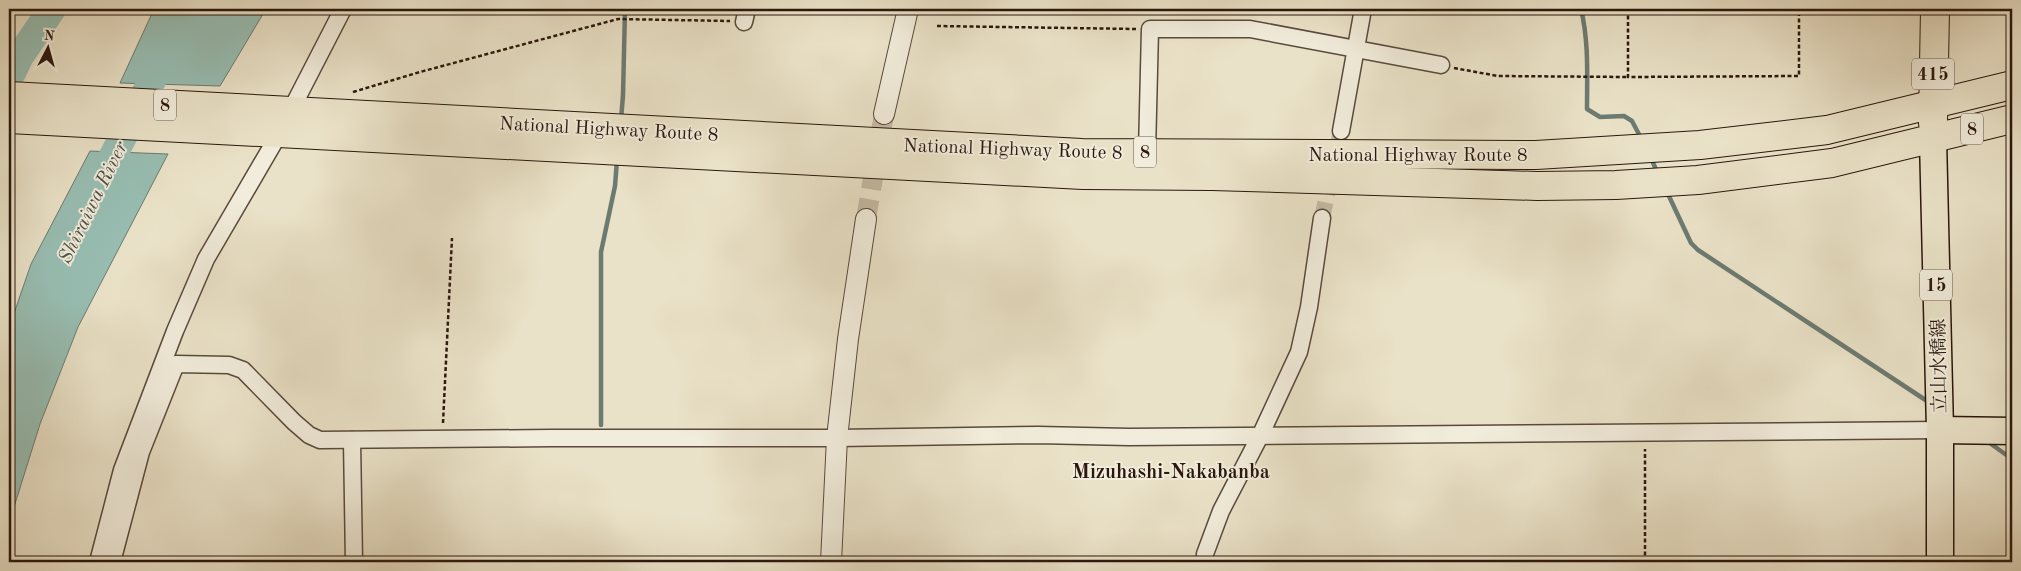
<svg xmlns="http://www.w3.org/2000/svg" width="2021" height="571" font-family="'Old Standard TT','Noto Serif JP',serif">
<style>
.water{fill:#98beb3;stroke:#6c7b71}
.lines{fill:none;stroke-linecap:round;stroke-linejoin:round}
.stream{stroke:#6c7b71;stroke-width:4.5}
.river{stroke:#98beb3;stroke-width:28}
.minor-tunnel{stroke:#c4b9a3;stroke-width:16;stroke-dasharray:16 8;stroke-linecap:butt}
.tertiary-tunnel{stroke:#c4b9a3;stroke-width:20;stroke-dasharray:20 10;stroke-linecap:butt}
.minor-casing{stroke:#5a4a3c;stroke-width:19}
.tertiary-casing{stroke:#5a4a3c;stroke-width:22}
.primary-casing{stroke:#2a170d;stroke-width:29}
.trunk-casing{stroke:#2a170d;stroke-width:30}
.path{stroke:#2a170d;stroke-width:2.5;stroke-dasharray:4 2.5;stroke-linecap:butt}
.minor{stroke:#f1ecdb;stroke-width:16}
.tertiary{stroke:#f1ecdb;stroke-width:20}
.primary{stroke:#eae2c8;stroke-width:26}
.trunk{stroke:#eae2c8;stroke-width:28}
.labels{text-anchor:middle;stroke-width:4;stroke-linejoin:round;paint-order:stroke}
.shield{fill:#f1ecdb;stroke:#66574b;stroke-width:1}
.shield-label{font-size:18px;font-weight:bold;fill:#2a170d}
.street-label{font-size:19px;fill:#2a170d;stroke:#f1ecdb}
.water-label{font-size:20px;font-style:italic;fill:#505147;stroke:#f1ecdb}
.neighbourhood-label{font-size:20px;font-weight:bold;fill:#2a170d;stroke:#f1ecdb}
</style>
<rect width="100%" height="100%" fill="#eae2c8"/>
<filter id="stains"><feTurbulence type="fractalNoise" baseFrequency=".004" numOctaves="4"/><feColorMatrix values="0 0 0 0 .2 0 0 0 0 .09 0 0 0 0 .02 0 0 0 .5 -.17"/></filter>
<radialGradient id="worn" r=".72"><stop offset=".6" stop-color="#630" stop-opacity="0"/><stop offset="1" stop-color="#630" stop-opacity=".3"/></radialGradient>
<!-- water -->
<g class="water">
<polygon points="154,9 266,9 220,86 120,83"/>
<polygon points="90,151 168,154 78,327 40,424 9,523 9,328 31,264"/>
</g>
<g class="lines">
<!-- stream -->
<g class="stream">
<path d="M1581,9C1589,42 1587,76 1587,109L1600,117L1624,116L1632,121L1642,140"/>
<polyline points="621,120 623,95 625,9"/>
<polyline points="1651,158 1658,174"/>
<polyline points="1667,192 1691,243 1698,250 1930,403"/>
<polyline points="601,425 601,252 615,186 617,160"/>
<polyline points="1987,441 2012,459"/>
</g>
<!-- river -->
<g class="river">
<polyline points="9,79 20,56 52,9"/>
<polyline points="98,185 189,9"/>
</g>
<!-- minor-tunnel -->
<polyline class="minor-tunnel" points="1322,218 1341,131"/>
<!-- tertiary-tunnel -->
<polyline class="tertiary-tunnel" points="866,219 884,114"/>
<!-- minor casing -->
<g class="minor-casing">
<g id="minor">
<polyline points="744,22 747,9"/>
<polyline points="290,112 343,9"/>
<polyline points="1341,131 1363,9"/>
<polyline points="1147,152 1150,29 1250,29 1441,65"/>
<polyline points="352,440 354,562"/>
<polyline points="98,562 122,470 175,331 206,259 279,134"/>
<polyline points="112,562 141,452 176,364 229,365 243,370 294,422 309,435 320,440 552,438 837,438 1038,435 1129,437 1940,430"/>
<polyline points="1205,562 1205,554 1221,511 1261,434 1299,352 1309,307 1322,218"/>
</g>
</g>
<!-- tertiary casing -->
<g class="tertiary-casing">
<g id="tertiary">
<polyline points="884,114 908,9"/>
<polyline points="831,562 837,438 848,339 866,219"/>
</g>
</g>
<!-- primary casing -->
<g class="primary-casing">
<g id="primary">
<polyline points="1933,139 1940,430 1940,562"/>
<polyline points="1940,430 2012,431"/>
</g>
</g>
<!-- trunk casing -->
<g class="trunk-casing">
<g id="trunk">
<polyline points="9,96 1082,153 1536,155 1700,145 1827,130 2012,85"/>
<polyline points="9,119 1083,175 1212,176 1537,186 1616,185 1698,180 1832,163 2012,119"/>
<polyline points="1933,123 1935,9"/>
</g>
</g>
<!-- path -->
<g class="path">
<polyline points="1628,9 1628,77 1799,76 1799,9"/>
<polyline points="937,26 1136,29"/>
<polyline points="1454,68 1498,76 1628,77"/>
<polyline points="353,92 420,72 618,19 730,21"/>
<polyline points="443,423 452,238"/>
<polyline points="1645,562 1645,449"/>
</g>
<!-- minor -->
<use href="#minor" class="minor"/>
<!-- tertiary -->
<use href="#tertiary" class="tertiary"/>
<!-- primary -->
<use href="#primary" class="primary"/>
<!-- trunk -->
<use href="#trunk" class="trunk"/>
</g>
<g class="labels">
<!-- shield labels -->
<g class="shield">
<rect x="1912" y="58.5" width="42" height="31" rx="4"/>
<rect x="154" y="89.5" width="22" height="31" rx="4"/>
<rect x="1961" y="113.5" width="22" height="31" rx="4"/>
<rect x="1134" y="136.5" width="22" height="31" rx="4"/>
<rect x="1920" y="269.5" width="32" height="31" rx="4"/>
</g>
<g class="shield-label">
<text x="1933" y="80">415</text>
<text x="165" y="111">8</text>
<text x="1972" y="135">8</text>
<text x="1145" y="158">8</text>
<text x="1936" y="291">15</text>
</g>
<!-- street labels -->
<g class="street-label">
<text transform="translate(609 128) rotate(3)" y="7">National Highway Route 8</text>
<text transform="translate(1013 148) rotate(2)" y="7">National Highway Route 8</text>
<text x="1418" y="161">National Highway Route 8</text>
<text transform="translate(1938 366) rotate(-91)" y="7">立山水橋線</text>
</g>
<!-- water labels -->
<g class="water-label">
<text transform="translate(92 202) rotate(-64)" y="7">Shiraiwa River</text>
</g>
<!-- neighbourhood labels -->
<g class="neighbourhood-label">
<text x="1171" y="478">Mizuhashi-Nakabanba</text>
</g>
</g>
<!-- margin -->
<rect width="2021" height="571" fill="none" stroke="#eae2c8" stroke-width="30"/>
<rect x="10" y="10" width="2001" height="551" fill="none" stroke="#2a170d" stroke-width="2.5"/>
<rect x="15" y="15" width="1991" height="541" fill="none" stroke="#2a170d"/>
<!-- north arrow -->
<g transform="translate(48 48) rotate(6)" stroke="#f1ecdb" stroke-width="4" paint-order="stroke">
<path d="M0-4L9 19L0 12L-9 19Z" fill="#2a170d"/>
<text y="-8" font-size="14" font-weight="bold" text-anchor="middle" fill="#2a170d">N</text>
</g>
<rect width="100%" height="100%" filter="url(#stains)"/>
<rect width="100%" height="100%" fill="url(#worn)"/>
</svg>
